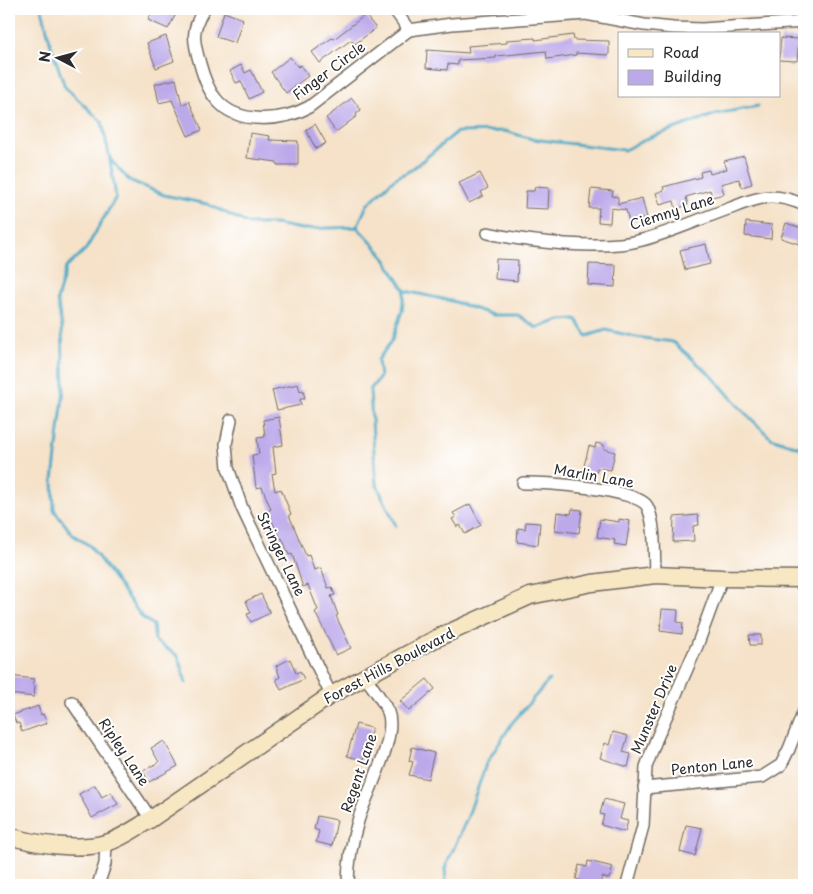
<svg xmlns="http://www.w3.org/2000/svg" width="813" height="894" font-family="'Playpen Sans',sans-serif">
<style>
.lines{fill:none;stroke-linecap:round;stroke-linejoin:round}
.stream{stroke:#44a7c4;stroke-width:3}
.building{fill:#bca9ea}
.street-casing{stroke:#726b62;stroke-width:14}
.secondary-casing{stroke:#726b62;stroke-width:19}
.street{stroke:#fff;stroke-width:11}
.secondary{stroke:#f8e7c3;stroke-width:16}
.labels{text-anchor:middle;stroke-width:4;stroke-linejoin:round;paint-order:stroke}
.street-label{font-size:14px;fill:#2b2b2b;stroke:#fff}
</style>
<rect width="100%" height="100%" fill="#fff"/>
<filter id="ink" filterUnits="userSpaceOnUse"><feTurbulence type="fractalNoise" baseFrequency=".02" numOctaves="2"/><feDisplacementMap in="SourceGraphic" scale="10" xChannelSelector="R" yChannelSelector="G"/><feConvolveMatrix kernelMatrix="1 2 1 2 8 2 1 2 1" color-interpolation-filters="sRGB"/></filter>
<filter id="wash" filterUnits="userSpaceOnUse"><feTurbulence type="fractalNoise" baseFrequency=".0096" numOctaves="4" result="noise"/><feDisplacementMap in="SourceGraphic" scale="20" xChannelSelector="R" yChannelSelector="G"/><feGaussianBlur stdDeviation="1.12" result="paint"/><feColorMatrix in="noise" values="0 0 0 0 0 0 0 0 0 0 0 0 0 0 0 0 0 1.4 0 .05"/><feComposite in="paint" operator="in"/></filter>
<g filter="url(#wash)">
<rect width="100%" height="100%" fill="#f5e2c9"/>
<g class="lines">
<!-- stream -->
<g class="stream">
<polyline points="42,9 51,46 65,87 102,122 110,159 129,180 164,195 207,204 249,224 275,224 302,229 357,227 382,254 405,291 452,301 493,315 518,315 537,328 560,320 576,319 587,336 606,330 636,337 673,342 712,376 742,410 771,438 804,449"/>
<polyline points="110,160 116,197 86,249 66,268 57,300 62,327 64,389 53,480 54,510 73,535 90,546 142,617 153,625 155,641 178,656 186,683"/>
<polyline points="357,227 367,205 394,179 411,170 457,132 505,131 532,139 624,150 651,137 716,114 758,106"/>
<polyline points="396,526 376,483 370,390 380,377 378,360 392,340 402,311 404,292"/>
<polyline points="446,885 445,868 468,816 486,764 512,723 549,680"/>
</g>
</g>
<g id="blocks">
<!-- building -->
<g class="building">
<polygon points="154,9 171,9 177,12 168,29 148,20"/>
<polygon points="224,12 243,19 235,43 216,37"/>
<polygon points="365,15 376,28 355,44 351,40 320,63 312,52 332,38 334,39"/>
<polygon points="573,35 574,40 609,41 609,55 576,53 576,55 547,59 546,51 496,56 496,58 458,60 458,65 448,64 447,70 426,68 427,50 469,53 468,46 507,43 507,40 535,38 535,40"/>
<polygon points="166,36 174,61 156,68 147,43"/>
<polygon points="781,38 799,39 797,61 779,60"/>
<polygon points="290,57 298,67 300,65 308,76 286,93 271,72"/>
<polygon points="241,65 245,73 251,70 262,92 249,99 241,81 236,83 230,71"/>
<polygon points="176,79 182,105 189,101 202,130 188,136 172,100 159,103 155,84"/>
<polygon points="352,98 361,110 356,114 357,116 336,132 326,118"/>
<polygon points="315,124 326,143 316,149 306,130"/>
<polygon points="250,133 270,136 269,140 298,141 298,165 277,165 277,162 247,158"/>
<polygon points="744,156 752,184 742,187 739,179 721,184 724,194 712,197 710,190 686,197 688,205 676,209 674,201 660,205 656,193 664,190 663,187 701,177 700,172 709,170 710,174 727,169 724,161"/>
<polygon points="480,173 488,188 481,192 483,196 469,203 459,183"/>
<polygon points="535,187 549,188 548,209 525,208 526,191 534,191"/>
<polygon points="591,189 613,191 612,196 618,197 618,204 642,198 647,218 629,222 626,210 611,208 610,223 598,222 599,208 589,208"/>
<polygon points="746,222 772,225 771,239 745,236"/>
<polygon points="786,223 804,229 799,244 781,238"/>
<polygon points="706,244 710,264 685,270 680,250"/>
<polygon points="496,259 518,260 517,281 495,279"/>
<polygon points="589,264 616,265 615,287 588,285"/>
<polygon points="298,384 300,391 303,390 305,399 300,399 301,405 277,410 272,390"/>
<polygon points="279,417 283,445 273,447 276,473 272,474 275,491 281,489 291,514 289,515 306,556 309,555 314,570 321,568 328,588 332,587 335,595 331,596 338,615 336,616 351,648 336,655 315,612 318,610 308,585 303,587 292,554 289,555 282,538 280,539 272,521 268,511 271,509 262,487 256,488 252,455 259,454 257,438 265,437 263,420"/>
<polygon points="596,443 604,445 604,449 615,452 611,470 597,468 596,473 583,470 589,446 595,448"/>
<polygon points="470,504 481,525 465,534 460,525 457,527 452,519 456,517 453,513"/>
<polygon points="572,509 582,510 579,533 555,530 557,512 571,514"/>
<polygon points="698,515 699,525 693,526 694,541 673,542 674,517"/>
<polygon points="600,519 619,522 619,519 630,521 626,546 614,544 615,540 597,537"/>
<polygon points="526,522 540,523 538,545 517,542 518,528 525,529"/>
<polygon points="261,594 270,613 251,622 247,614 251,613 246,601"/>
<polygon points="662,609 678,610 677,622 683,623 682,634 660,631"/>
<polygon points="749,635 761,635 761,645 750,645"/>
<polygon points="290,659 296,673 300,671 304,679 281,690 276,679 280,677 276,666"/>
<polygon points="10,676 34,679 33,685 35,686 34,697 9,694"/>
<polygon points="427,679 435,689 409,711 400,701"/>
<polygon points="38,706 41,715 43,714 47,723 22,732 19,723 16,723 13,715"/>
<polygon points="356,724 372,728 363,760 347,756"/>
<polygon points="613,732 628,736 623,752 631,754 628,767 600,758 605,743 609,745"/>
<polygon points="164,741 178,766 149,782 143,771 159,762 151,748"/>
<polygon points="412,747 434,753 428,779 409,775 413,762 409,761"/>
<polygon points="95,785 102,797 111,792 118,804 92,818 79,794"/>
<polygon points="604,799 624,804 620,819 628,821 625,832 601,825 604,815 600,814"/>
<polygon points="317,816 337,820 332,846 316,842 319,831 314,829"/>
<polygon points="686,825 702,828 695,856 680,852"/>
<polygon points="588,861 613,867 609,879 602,877 600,885 583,885 584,882 576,879 579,865 587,867"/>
</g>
</g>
</g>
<g filter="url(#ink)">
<use href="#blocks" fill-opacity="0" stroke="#726b62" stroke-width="1"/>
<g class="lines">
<!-- street casing -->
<g class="street-casing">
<g id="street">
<path d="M204,9C191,30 193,40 200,64C203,75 208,90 216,99C237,126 283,121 309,107L409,30L394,9"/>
<polyline points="409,30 452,24 586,14 644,25 673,28 702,29 804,22"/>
<path d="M488,233C528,242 602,251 642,240C672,232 702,218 731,208C744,203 758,197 771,197C783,197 793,200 804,205"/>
<polyline points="231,420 226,444 228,468 242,508 331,695"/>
<path d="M523,483C544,482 637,489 647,506C656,523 654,556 655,575"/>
<polyline points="72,702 151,819"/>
<polyline points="644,788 762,777 781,765 789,749 804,711"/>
<polyline points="98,885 105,864 106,843"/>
<path d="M348,885C348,864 352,841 358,821C366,794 398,737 388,712C383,700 372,687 365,676"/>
<polyline points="627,885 643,826 646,767 656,740 697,646 722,578"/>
</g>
</g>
<!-- secondary casing -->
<g class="secondary-casing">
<path id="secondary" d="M9,836C36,844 78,851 106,843C121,839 137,827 151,819L331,695L437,638L530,596L592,583L655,575L722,578L804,579"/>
</g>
<!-- street -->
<use href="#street" class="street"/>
<!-- secondary -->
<use href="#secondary" class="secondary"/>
</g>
</g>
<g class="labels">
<!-- street labels -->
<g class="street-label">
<text transform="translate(329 71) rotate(-37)" y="5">Finger Circle</text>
<text transform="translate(672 212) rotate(-18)" y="5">Ciemny Lane</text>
<text transform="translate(594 476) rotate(10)" y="5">Marlin Lane</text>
<text transform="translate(281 554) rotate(64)" y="5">Stringer Lane</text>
<text transform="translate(389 666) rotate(-28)" y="5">Forest Hills Boulevard</text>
<text transform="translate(654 709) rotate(-67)" y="5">Munster Drive</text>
<text transform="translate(124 752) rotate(56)" y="5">Ripley Lane</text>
<text transform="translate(712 766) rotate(-6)" y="5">Penton Lane</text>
<text transform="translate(359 773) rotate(-71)" y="5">Regent Lane</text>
</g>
</g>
<!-- margin -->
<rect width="813" height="894" fill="none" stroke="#fff" stroke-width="30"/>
<!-- legend -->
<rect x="618" y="32" width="162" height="65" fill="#ffffff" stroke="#aaaaaa"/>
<rect x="628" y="49" width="25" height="8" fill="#f8e7c3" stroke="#aaaaaa"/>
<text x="663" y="58" font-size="15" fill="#2b2b2b">Road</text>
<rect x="628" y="70" width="25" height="15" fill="#bca9ea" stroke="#aaaaaa"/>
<text x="663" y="82" font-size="15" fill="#2b2b2b">Building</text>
<!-- north arrow -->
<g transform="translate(58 58) rotate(276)" stroke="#ffffff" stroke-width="4" paint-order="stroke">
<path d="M0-4L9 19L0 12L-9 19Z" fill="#2b2b2b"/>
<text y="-8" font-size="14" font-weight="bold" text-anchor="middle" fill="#2b2b2b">N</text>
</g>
</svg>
